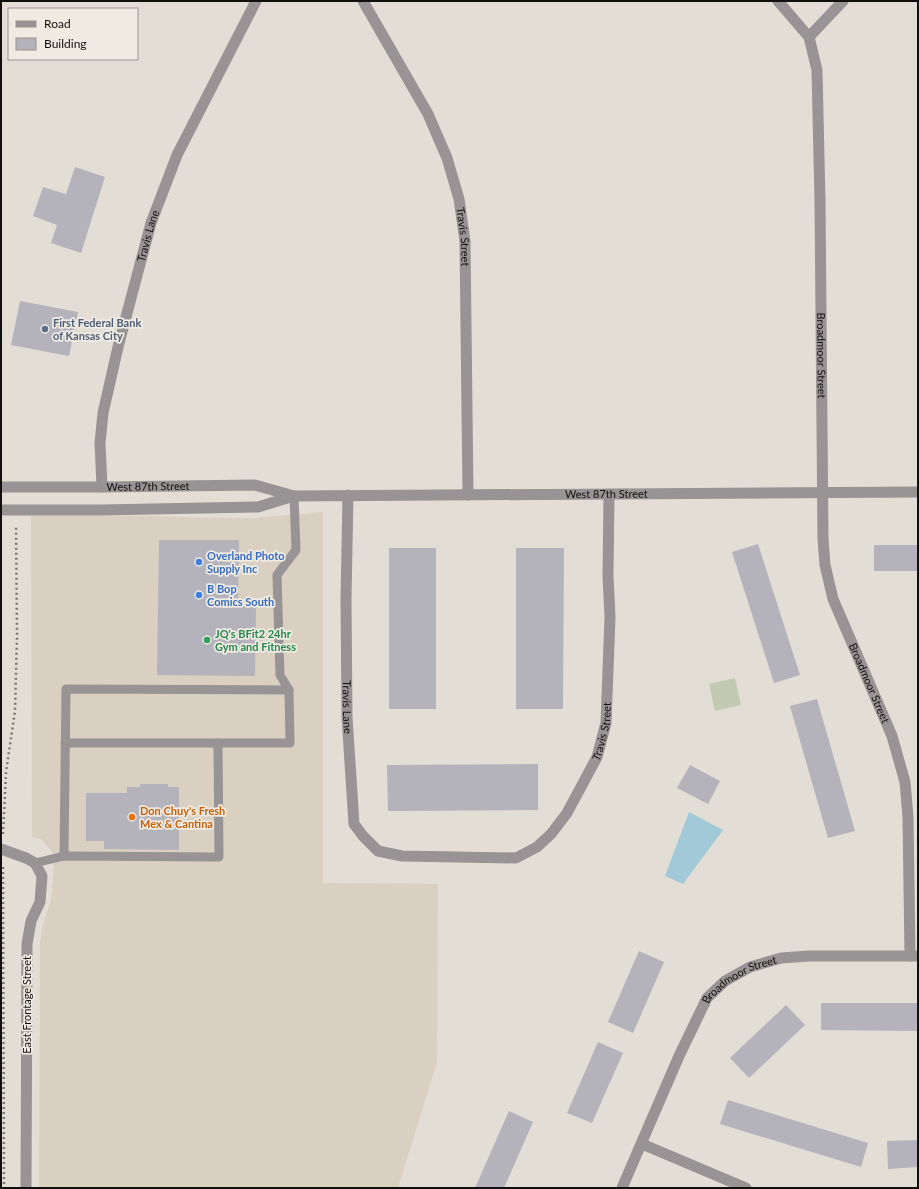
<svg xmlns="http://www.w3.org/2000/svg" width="919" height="1189" font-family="Lato,sans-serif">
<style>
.built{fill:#d9d0c2}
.green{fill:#c3cab2}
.water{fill:#a1c9d7}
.building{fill:#b4b2bb}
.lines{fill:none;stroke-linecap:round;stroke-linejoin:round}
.path{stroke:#7b7873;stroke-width:2.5;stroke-dasharray:2 3;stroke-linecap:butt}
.service{stroke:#989394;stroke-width:9}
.minor{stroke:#989394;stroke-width:11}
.tertiary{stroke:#989394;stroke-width:11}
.service-dot{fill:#5c6f8a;stroke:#efebe3;stroke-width:1.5}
.shop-dot{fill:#3f7fe0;stroke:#efebe3;stroke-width:1.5}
.leisure-dot{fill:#2e9e5b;stroke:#efebe3;stroke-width:1.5}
.food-dot{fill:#e8710a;stroke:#efebe3;stroke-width:1.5}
.labels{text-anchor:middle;stroke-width:3.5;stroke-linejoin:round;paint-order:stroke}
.street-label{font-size:11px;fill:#12100e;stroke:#efebe3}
.service-label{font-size:11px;font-weight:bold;fill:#4e5e75;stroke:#efebe3;text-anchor:start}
.shop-label{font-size:11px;font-weight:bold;fill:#366cbe;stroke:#efebe3;text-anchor:start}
.leisure-label{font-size:11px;font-weight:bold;fill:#27864d;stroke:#efebe3;text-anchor:start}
.food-label{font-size:11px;font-weight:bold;fill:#c56008;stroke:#efebe3;text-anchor:start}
</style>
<rect width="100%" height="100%" fill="#e2ded6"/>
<!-- built -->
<polygon class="built" points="323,512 323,883 438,884 437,1062 398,1188 39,1188 40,944 42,929 51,899 54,866 52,852 41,839 32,837 31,516 152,516 215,518 255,518"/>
<!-- green -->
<polygon class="green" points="735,678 741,705 715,711 709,684"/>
<!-- water -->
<polygon class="water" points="689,812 723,830 683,884 665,876"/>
<!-- building -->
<g class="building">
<polygon points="75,167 105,177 81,253 51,243 57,225 33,216 43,187 66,194"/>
<polygon points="20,301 78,312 69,356 11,345"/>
<polygon points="159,540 239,540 238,606 256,606 255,676 157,675"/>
<polygon points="758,544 800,675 774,683 732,552"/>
<rect x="874" y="545" width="44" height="26"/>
<rect x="389" y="548" width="47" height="161"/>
<polygon points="516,548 564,548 563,709 516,709"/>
<polygon points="817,699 855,831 828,838 790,706"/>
<polygon points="538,764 538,810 388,811 387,765"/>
<polygon points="690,765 720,781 708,804 677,788"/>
<polygon points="140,784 168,784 168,787 179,787 179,850 104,849 104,841 86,841 86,793 127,793 127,787 140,787"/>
<polygon points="639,951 664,962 633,1033 608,1022"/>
<polygon points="821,1003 918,1003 918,1031 821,1030"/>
<polygon points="786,1005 805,1025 749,1078 730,1058"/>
<polygon points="598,1042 623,1053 592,1123 567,1113"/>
<polygon points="728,1100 868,1143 861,1167 720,1124"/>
<polygon points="509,1111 533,1122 504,1188 475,1188"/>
<polygon points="918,1140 918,1167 888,1169 887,1141"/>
</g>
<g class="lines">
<!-- path -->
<g class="path">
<polyline points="3,834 6,772 15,711 17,637 16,525"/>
<polyline points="3,867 4,1188"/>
</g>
<!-- service -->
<g class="service">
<polyline points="65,743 218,743"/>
<polyline points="64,856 66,689 289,690"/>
<polyline points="35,863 64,856 219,857 218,743 290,743 289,690 280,675 277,575 296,550 294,496"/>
</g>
<!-- minor -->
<g class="minor">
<path id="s1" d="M363,1L428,114L447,158L459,199L465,241L468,495"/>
<path id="s2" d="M778,1L809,37L817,70L820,202L823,539L825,565L833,599L892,736L905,782L908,817L910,956"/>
<polyline points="809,37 843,1"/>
<path id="s3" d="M102,487L100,443L103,413L118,347L151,223L177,155L256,1"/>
<path id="s4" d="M348,495L346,599L347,717L354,824L363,836L378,851L402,856L516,858L537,847L551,834L567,813L597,757L606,723L610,617L608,576L609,494"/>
<polyline points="1,849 26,858 35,863 42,876 40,902 31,921 27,944 26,1188"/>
<polyline points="642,1144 746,1188"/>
<path id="s5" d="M622,1188L679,1056L707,998L725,981L750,967L781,958L809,956H918"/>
</g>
<!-- tertiary -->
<g class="tertiary">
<path id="s6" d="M1,487H102L255,485L294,496"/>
<path id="s7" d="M1,510H100L258,507L294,496L918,492"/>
</g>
</g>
<!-- markers -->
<circle class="service-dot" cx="45" cy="329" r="4"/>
<g class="shop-dot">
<circle cx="199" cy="562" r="4"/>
<circle cx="199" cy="595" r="4"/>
</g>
<circle class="leisure-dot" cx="207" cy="640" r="4"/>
<circle class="food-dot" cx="132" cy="817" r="4"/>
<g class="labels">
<!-- street labels -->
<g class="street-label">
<text dy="4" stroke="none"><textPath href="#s1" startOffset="259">Travis Street</textPath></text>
<text dy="4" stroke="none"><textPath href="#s3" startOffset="257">Travis Lane</textPath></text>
<text dy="4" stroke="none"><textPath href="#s2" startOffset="367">Broadmoor Street</textPath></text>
<text dy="4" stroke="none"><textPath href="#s6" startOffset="147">West 87th Street</textPath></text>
<text dy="4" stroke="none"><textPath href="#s7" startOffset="607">West 87th Street</textPath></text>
<text dy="4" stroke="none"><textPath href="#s2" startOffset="703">Broadmoor Street</textPath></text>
<text dy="4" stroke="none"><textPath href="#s4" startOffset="212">Travis Lane</textPath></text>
<text dy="4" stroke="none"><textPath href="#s4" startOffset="663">Travis Street</textPath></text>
<text dy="4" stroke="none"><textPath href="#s5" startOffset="246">Broadmoor Street</textPath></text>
<text transform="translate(27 1005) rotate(-90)" y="4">East Frontage Street</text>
</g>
<!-- service labels -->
<g class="service-label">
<text x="53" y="327">First Federal Bank<tspan x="53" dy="13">of Kansas City</tspan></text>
</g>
<!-- shop labels -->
<g class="shop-label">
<text x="207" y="560">Overland Photo<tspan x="207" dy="13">Supply Inc</tspan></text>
<text x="207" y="593">B Bop<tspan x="207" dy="13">Comics South</tspan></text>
</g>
<!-- leisure labels -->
<g class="leisure-label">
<text x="215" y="638">JQ's BFit2 24hr<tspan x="215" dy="13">Gym and Fitness</tspan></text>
</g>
<!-- food labels -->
<g class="food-label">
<text x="140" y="815">Don Chuy's Fresh<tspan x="140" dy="13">Mex &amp; Cantina</tspan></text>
</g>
</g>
<!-- border -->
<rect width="919" height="1189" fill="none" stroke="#12100e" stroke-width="4"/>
<!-- legend -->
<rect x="8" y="8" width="130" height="52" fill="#efebe3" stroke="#97938e"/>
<rect x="16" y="21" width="20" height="6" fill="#989394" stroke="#97938e"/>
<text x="44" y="28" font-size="12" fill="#12100e">Road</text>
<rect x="16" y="38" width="20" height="12" fill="#b4b2bb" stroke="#97938e"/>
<text x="44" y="48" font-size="12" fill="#12100e">Building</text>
</svg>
